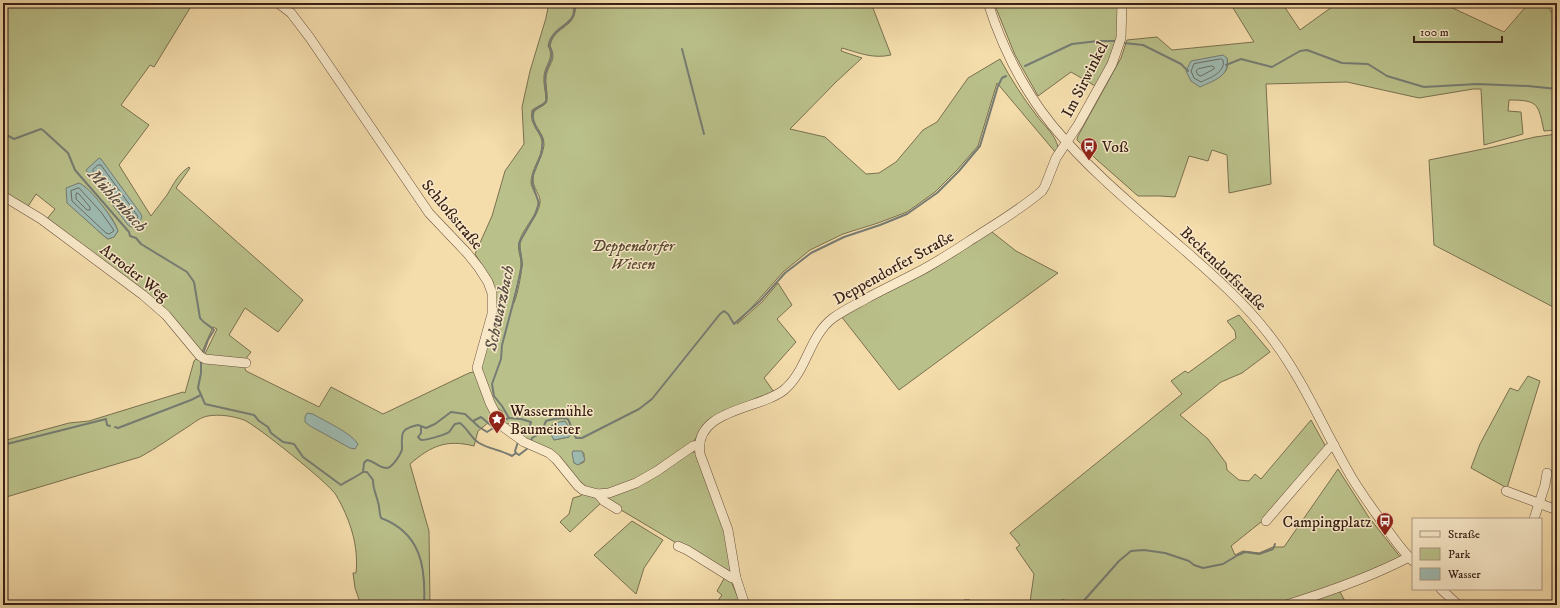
<svg xmlns="http://www.w3.org/2000/svg" width="1560" height="608" font-family="'IM FELL DW Pica',serif">
<style>
.green{fill:#bac08a;stroke:#7a7050;fill-rule:evenodd}
.water{fill:#9ebab1;stroke:#767c73}
.lines{fill:none;stroke-linecap:round;stroke-linejoin:round}
.shore{stroke:#6c6d64;stroke-width:1}
.stream{stroke:#767c73;stroke-width:2}
.minor-casing{stroke:#684f3b;stroke-width:10}
.minor{stroke:#f8e8c8;stroke-width:9}
.labels{text-anchor:middle;stroke-width:3;stroke-linejoin:round;paint-order:stroke}
.street-label{font-size:16px;fill:#392016;stroke:#f8e8c8}
.poi-label{font-size:16px;fill:#392016;stroke:#f8e8c8;text-anchor:start}
.park-label{font-size:16px;font-style:italic;fill:#594833;stroke:#f8e8c8}
.water-label{font-size:17px;font-style:italic;fill:#574e44;stroke:#f8e8c8}
</style>
<rect width="100%" height="100%" fill="#f4dcab"/>
<filter id="stains"><feTurbulence type="fractalNoise" baseFrequency=".005" numOctaves="4"/><feColorMatrix values="0 0 0 0 .2 0 0 0 0 .09 0 0 0 0 .02 0 0 0 .5 -.17"/></filter>
<radialGradient id="worn" r=".72"><stop offset=".6" stop-color="#630" stop-opacity="0"/><stop offset="1" stop-color="#630" stop-opacity=".3"/></radialGradient>
<!-- green -->
<g class="green">
<path d="M3,3H193L154,67L150,65L121,105L149,125L119,165L151,216C156,209 162,202 167,195C173,185 178,174 189,167L190,168L176,188L303,300L278,332L245,308L229,335L251,352L244,361L204,356L217,329L213,327L201,354L168,314L46,220L55,209L36,194L27,208L3,193ZM84,186C95,198 113,215 118,231L114,237L108,239L104,236L68,203Z"/>
<path d="M549,3H572C580,26 553,22 548,46C555,58 545,64 544,76C543,84 546,92 546,100L544,103L532,110C528,126 544,132 542,147C541,158 531,170 531,182C531,189 539,197 538,205C535,219 522,229 519,243C517,250 521,256 521,263C521,273 515,293 513,302L514,303C518,293 521,276 522,265C523,257 519,251 520,244C523,229 538,218 540,203C541,195 533,188 533,180C533,168 543,157 544,145C545,132 530,125 534,112C537,108 544,106 546,103C549,99 545,83 546,78C547,64 558,61 550,46C554,24 578,30 575,3H871L891,55C873,59 859,53 842,48L841,51L862,58L836,82L790,129L825,137L866,174L879,173L896,162L923,130L937,122L968,78L1000,59C1011,79 1023,98 1037,116C1045,127 1055,134 1058,147L1056,153L997,83L978,146L957,170L935,192L907,212L878,223L843,234L810,250L783,272L737,324L762,302L778,283L792,305L777,319L796,342L764,378L774,392L752,402L723,411L710,419L693,442L635,480L606,491L589,489L533,443L521,435L520,425L516,423L506,424L501,417L503,414L502,411L495,407L480,368L493,282L475,254L492,216L505,171L524,144L522,107L530,71L546,18ZM565,421L571,435L569,437L554,440L550,426ZM573,451L584,453V462L580,464L574,463Z"/>
<polygon points="994,3 1120,3 1117,43 1097,87 1071,72 1038,96 1015,55"/>
<path d="M1230,3H1282L1300,30L1336,4L1335,3H1442L1504,32L1529,3H1546L1557,21V130L1544,131C1538,104 1539,100 1509,100L1508,111L1521,112L1523,134L1484,145L1481,89H1473L1419,98L1347,82L1266,84L1271,184L1229,193L1227,155L1212,150L1208,161L1189,156L1175,197L1160,196H1138L1096,159L1077,140L1078,136L1121,58L1127,40L1157,37L1172,50L1254,42ZM1227,58C1230,72 1223,74 1213,81Z"/>
<polygon points="1557,134 1557,309 1434,245 1429,160 1493,147 1535,137"/>
<polygon points="992,232 1016,251 1058,273 899,390 841,316 930,271"/>
<polygon points="1239,315 1270,352 1242,373 1221,382 1180,415 1208,439 1226,463 1227,470 1239,480 1249,481 1255,474 1261,479 1311,420 1326,447 1266,518 1231,546 1235,555 1243,551 1259,553 1273,547 1284,547 1338,469 1368,516 1401,558 1338,587 1280,605 1018,605 1030,602 1034,574 1016,548 1020,545 1010,533 1182,394 1171,381 1185,371 1188,373 1236,338 1235,331 1227,321"/>
<path d="M196,359L243,364L246,371L319,407L331,387L383,414L469,373L473,372L476,374L493,419L478,431L474,446C446,439 431,446 410,464L429,531L430,605H361L355,588L353,573H356C359,546 350,519 336,495C330,484 256,425 244,420C233,416 219,414 208,416C201,417 195,422 189,426C173,436 157,448 140,457L3,498V441L69,423L89,421L183,392L185,393L194,361Z"/>
<polygon points="1528,376 1540,381 1507,488 1471,468 1480,444 1510,388 1518,391"/>
<polygon points="690,451 697,453 725,528 733,573 678,544 606,501 604,496"/>
<polygon points="583,494 597,498 602,502 570,532 560,522 569,514 573,498 580,496"/>
<polygon points="632,521 663,540 644,568 636,594 594,555"/>
<polygon points="725,577 731,581 741,605 715,605 722,595 717,591"/>
<polygon points="1339,590 1346,603 1342,605 1291,605"/>
</g>
<!-- water -->
<g class="water">
<path d="M1223,55L1227,58C1230,76 1215,80 1200,87L1191,81L1186,71L1191,61Z"/>
<polygon points="99,158 101,159 141,214 142,218 136,226 131,227 128,225 86,170"/>
<path d="M79,183C90,187 114,219 118,231L114,237L108,239L104,236L67,203L66,188Z"/>
<path d="M307,413L313,414C326,422 350,432 358,444L355,449L350,448L310,426L305,422V417Z"/>
<polygon points="565,421 567,424 571,435 569,437 554,440 547,428 559,422"/>
<polygon points="573,451 582,451 585,460 578,465 574,463 572,453"/>
</g>
<g class="lines">
<!-- shore -->
<g class="shore">
<path d="M1221,59L1223,60C1226,72 1210,78 1201,82L1194,78L1191,71L1194,64Z"/>
<polygon points="1212,66 1214,67 1214,69 1201,76 1198,75 1196,71 1198,69"/>
<polygon points="98,165 101,165 137,215 138,217 134,222 130,222 93,172 93,170"/>
<polygon points="79,188 101,212 113,229 114,231 109,234 106,233 72,201 71,191"/>
<polygon points="77,193 79,194 90,207 90,210 87,210 76,199 76,195"/>
</g>
<!-- stream -->
<g class="stream">
<polyline points="1124,43 1143,45 1181,64 1188,71"/>
<polyline points="682,49 704,134"/>
<polyline points="1226,65 1241,59 1272,67 1300,51 1307,50 1342,63 1368,64 1387,76 1424,87 1477,84 1528,86 1557,89"/>
<polyline points="1025,66 1072,44 1098,41 1115,41"/>
<path d="M3,133L14,139L41,129L44,131L68,153L75,170L129,232L130,236L136,238L141,244L187,272L194,282L200,318C204,324 210,325 214,330L208,340L203,354"/>
<path d="M201,362V373L198,388L205,404L254,415L259,421L268,427L271,433L283,442L294,444L303,457L341,485C349,480 356,477 363,472"/>
<polyline points="509,418 521,419 531,422 529,429 524,433 522,437"/>
<polyline points="473,421 481,417 494,428"/>
<path d="M502,421L509,418L502,406L494,396L492,384L501,359L502,345L516,292L522,265L519,243L535,215L539,203L532,183L533,175L541,155L543,142L542,137L536,128L533,120V111C536,108 544,105 546,102C548,98 544,83 545,77C546,63 557,60 549,45C553,24 577,28 575,3"/>
<polyline points="115,427 118,428 191,400 201,395"/>
<path d="M421,427V433L418,437L421,440C427,440 445,435 449,432C451,430 453,426 455,424L460,423C468,429 471,438 479,443C489,449 501,450 512,456L516,453L519,455L528,448"/>
<path d="M531,442L532,438L541,433L546,421C553,419 560,417 568,419L576,438H582L639,409L652,399L720,314L724,311L728,314L734,324L760,301L785,273L811,253L844,237L880,225L907,214L937,193L959,171L980,146L998,86L1002,78L1006,76"/>
<polyline points="3,445 106,419 107,425 110,426"/>
<polyline points="516,453 515,451 518,442"/>
<path d="M424,605C426,567 421,533 381,518C379,513 380,508 378,502C376,494 373,489 373,480L367,472H363L364,463L367,460C375,461 378,468 387,468C392,468 401,454 402,449C402,434 399,429 418,425L426,428L435,424L451,412L465,414L479,427L487,432L495,427"/>
<polyline points="1056,605 1058,602 1063,600 1074,605"/>
<polyline points="1080,605 1119,561 1131,551 1144,550 1165,553 1189,561 1194,565 1203,568 1223,564 1238,555 1245,552 1259,554 1273,549 1275,544"/>
</g>
<!-- minor casing -->
<g class="minor-casing">
<g id="minor">
<polyline points="278,3 291,13 310,38 429,213 467,253 479,268 488,282 492,293 492,314 477,368 490,403 502,426 524,442 549,453 556,459 578,486 583,490 598,494 609,493 636,483 657,471 693,446 699,445"/>
<path d="M988,3C1002,47 1023,89 1052,125C1090,171 1137,209 1182,248C1213,275 1245,303 1270,336C1304,380 1324,431 1352,478C1361,493 1372,508 1382,522C1392,536 1401,550 1413,561"/>
<polyline points="3,196 41,219 143,295 166,315 200,356 205,359 246,363"/>
<polyline points="1506,491 1557,510"/>
<polyline points="598,494 604,501 617,509"/>
<polyline points="1534,519 1545,485 1547,473"/>
<polyline points="1266,521 1329,448 1334,445"/>
<polyline points="678,546 687,550 732,578 736,578"/>
<polyline points="1441,589 1458,605"/>
<path d="M745,605L736,578L728,530L700,454C693,409 759,410 784,390C807,371 809,336 833,318C844,310 857,304 869,297C886,288 903,280 920,271C939,261 957,249 974,238C997,223 1021,209 1042,191L1045,186L1056,158L1078,125L1112,64L1121,38L1122,3"/>
<polyline points="966,605 967,604"/>
<path d="M1286,605C1328,592 1369,578 1409,557"/>
</g>
</g>
<!-- minor -->
<use href="#minor" class="minor"/>
</g>
<!-- icons -->
<defs>
<g id="bus-pin" transform="scale(0.9)"><path d="M0 17L-7.5 6A9.5 9.5 0 1 1 7.5 6Z" fill="#8f2418" stroke="#f8e8c8"/><path d="M-5-6H5V4H4V6H2V4H-2V6H-4V4H-5ZM-3.5-4V0h7V-4ZM-3.5 1.2v1.5H-2V1.2ZM2 1.2v1.5H3.5V1.2Z" fill="#fff"/></g>
<g id="sight-pin" transform="scale(0.9)"><path d="M0 17L-7.5 6A9.5 9.5 0 1 1 7.5 6Z" fill="#8f2418" stroke="#f8e8c8"/><path d="M0-6L1.8-2.2L6-1.7L2.9 1.2L3.7 5.4L0 3.3L-3.7 5.4L-2.9 1.2L-6-1.7L-1.8-2.2Z" fill="#fff"/></g>
</defs>
<g fill-rule="evenodd">
<use href="#bus-pin" x="1089" y="146"/>
<use href="#sight-pin" x="497" y="419"/>
<use href="#bus-pin" x="1385" y="521"/>
</g>
<g class="labels">
<!-- street labels -->
<g class="street-label">
<text transform="translate(1084 79) rotate(-63)" y="6">Im Sirwinkel</text>
<text transform="translate(453 214) rotate(50)" y="6">Schloßstraße</text>
<text transform="translate(893 267) rotate(-29)" y="6">Deppendorfer Straße</text>
<text transform="translate(1224 268) rotate(44)" y="6">Beckendorfstraße</text>
<text transform="translate(135 272) rotate(38)" y="6">Arroder Weg</text>
</g>
<!-- poi labels -->
<g class="poi-label">
<text x="1102" y="152">Voß</text>
<text x="510" y="416">Wassermühle<tspan x="510" dy="18">Baumeister</tspan></text>
<text x="1372" y="527" text-anchor="end">Campingplatz</text>
</g>
<!-- park labels -->
<g class="park-label">
<text x="633" y="251">Deppendorfer<tspan x="633" dy="18">Wiesen</tspan></text>
</g>
<!-- water labels -->
<g class="water-label">
<text transform="translate(118 200) rotate(48)" y="6">Mühlenbach</text>
<text transform="translate(499 308) rotate(-78)" y="6">Schwarzbach</text>
</g>
</g>
<!-- margin -->
<rect width="1560" height="608" fill="none" stroke="#f4dcab" stroke-width="16"/>
<rect x="4" y="4" width="1552" height="600" fill="none" stroke="#392016" stroke-width="2"/>
<rect x="8" y="8" width="1544" height="592" fill="none" stroke="#392016"/>
<!-- legend -->
<rect x="1412" y="518" width="130" height="72" fill="#f8e8c8" stroke="#ac9881"/>
<rect x="1420" y="531" width="20" height="6" fill="#f8e8c8" stroke="#ac9881"/>
<text x="1448" y="538" font-size="12" fill="#392016">Straße</text>
<rect x="1420" y="548" width="20" height="12" fill="#bac08a" stroke="#ac9881"/>
<text x="1448" y="558" font-size="12" fill="#392016">Park</text>
<rect x="1420" y="568" width="20" height="12" fill="#9ebab1" stroke="#ac9881"/>
<text x="1448" y="578" font-size="12" fill="#392016">Wasser</text>
<!-- scale -->
<path d="M1414 36v6h88v-6" fill="none" stroke="#392016" stroke-width="2"/>
<text x="1420" y="36" font-size="12" fill="#392016" stroke="#f8e8c8" stroke-width="3" paint-order="stroke">100 m</text>
<rect width="100%" height="100%" filter="url(#stains)"/>
<rect width="100%" height="100%" fill="url(#worn)"/>
</svg>
